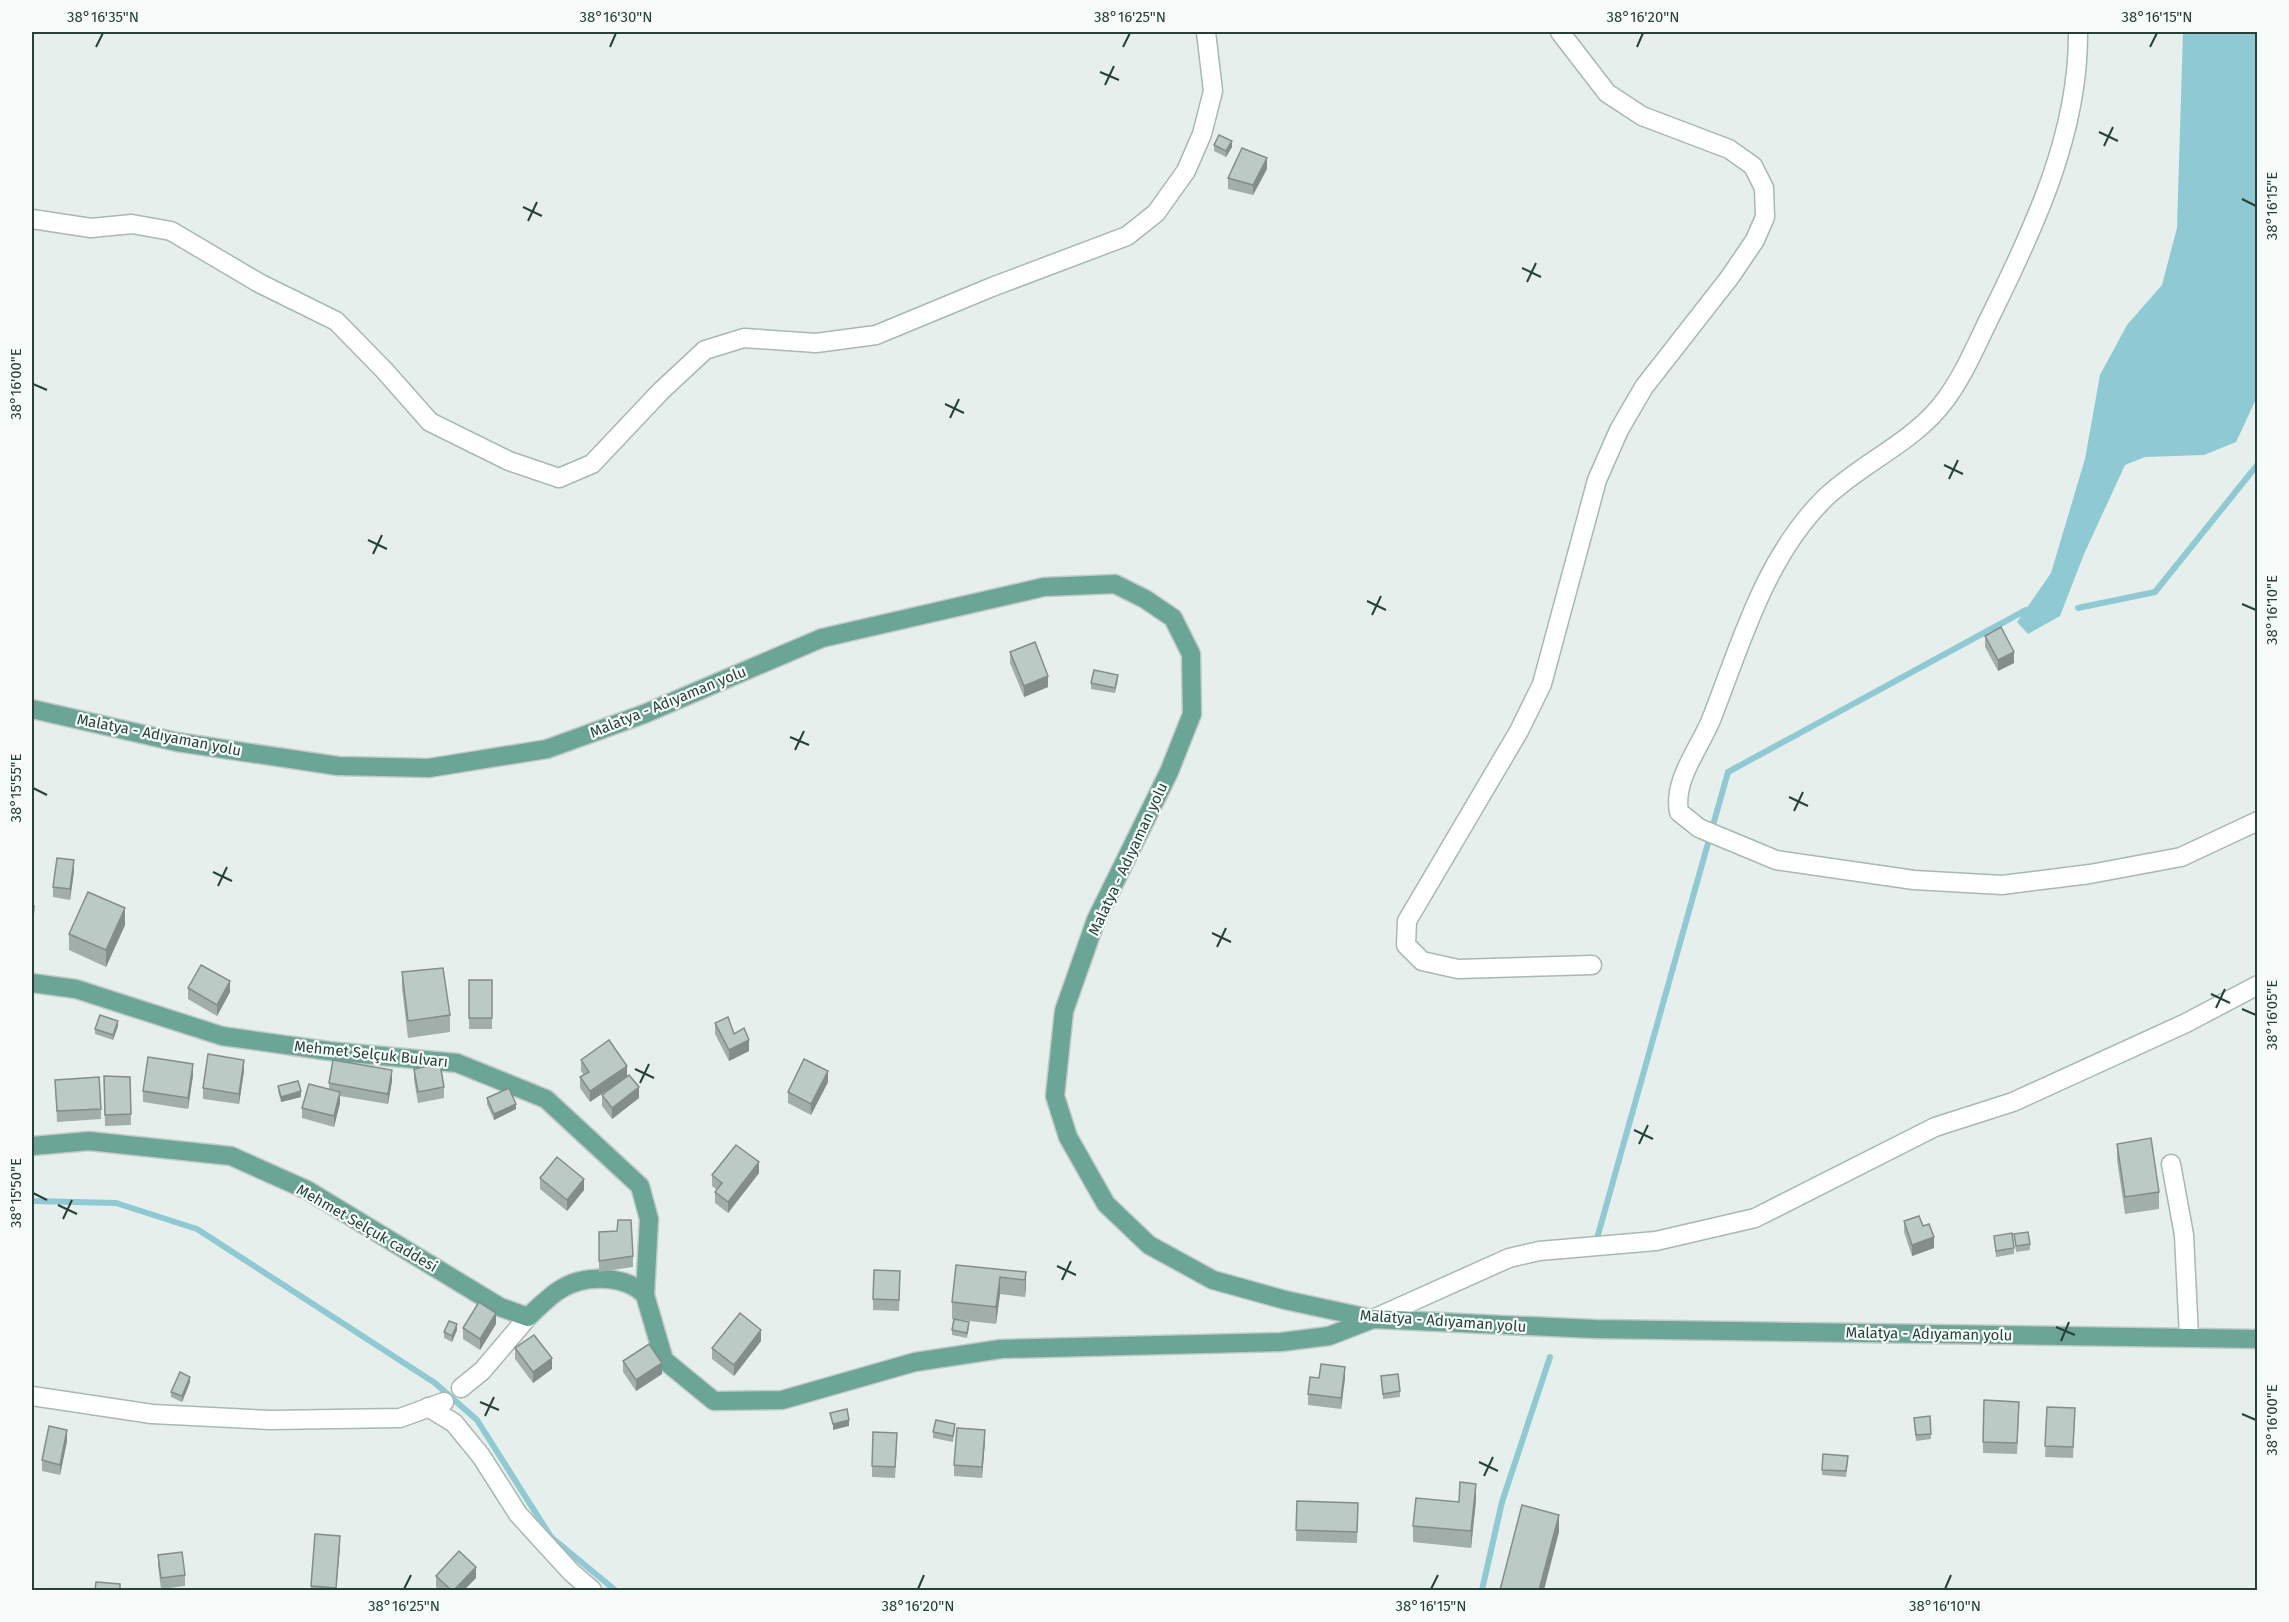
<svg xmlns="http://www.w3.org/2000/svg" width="2289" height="1622" font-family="'Fira Sans',sans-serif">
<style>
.water{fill:#8ec9d4}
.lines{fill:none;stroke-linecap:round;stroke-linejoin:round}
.stream{stroke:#8ec9d4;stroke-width:6}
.minor-casing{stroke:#a8b8b2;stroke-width:21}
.major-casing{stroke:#c2cac8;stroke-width:21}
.minor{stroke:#fff;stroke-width:18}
.major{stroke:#6aa596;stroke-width:18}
.wall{fill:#a1aea9}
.shaded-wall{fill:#838d89}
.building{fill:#bbcac4;stroke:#838d89;stroke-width:1.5}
.ticks{fill:none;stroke:#24423a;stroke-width:2}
.labels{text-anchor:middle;stroke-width:4.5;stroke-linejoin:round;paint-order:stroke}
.street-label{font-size:15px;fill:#24423a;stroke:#f7fbf9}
.neatline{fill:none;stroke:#24423a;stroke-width:2}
.ticks-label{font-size:15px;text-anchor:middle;fill:#24423a}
</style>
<rect width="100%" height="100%" fill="#e6efeb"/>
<!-- water -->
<polygon class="water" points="2183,32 2257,32 2257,397 2236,442 2204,455 2145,457 2125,465 2084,554 2060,616 2028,634 2017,622 2051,573 2085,459 2100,375 2127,325 2162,285 2177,228"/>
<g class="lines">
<!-- stream -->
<g class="stream">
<polyline points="2078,608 2155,592 2258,464"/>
<polyline points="32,1201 116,1203 197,1229 435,1383 477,1420 551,1537 615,1590"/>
<polyline points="1596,1242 1728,772 2026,610"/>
<polyline points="1482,1590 1502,1502 1550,1357"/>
</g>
<!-- minor casing -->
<g class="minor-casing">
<g id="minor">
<polyline points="1560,32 1607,93 1642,116 1729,149 1753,166 1764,188 1765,217 1755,240 1730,277 1644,387 1619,430 1597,480 1542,684 1519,731 1407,921 1406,945 1422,961 1458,969 1592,965"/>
<path d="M2078,32C2079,132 2035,226 1991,315C1977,343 1965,373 1946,399C1914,443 1862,462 1824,499C1764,559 1741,644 1711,720C1699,749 1673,780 1679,812L1699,828L1776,860L1914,880L2002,885L2090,874L2181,857L2258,821"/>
<polyline points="32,219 91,228 132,224 171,231 259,283 336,321 384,370 430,422 509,461 559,478 592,464 661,391 705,350 744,338 816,343 876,335 992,287 1127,236 1156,213 1186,171 1202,134 1213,91 1206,32"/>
<polyline points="2171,1164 2184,1235 2189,1337"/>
<polyline points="1373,1319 1509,1258 1539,1251 1656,1241 1755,1218 1935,1127 2013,1102 2186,1023 2258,985"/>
<polyline points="461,1388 482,1371 528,1317"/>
<polyline points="32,1396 152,1414 271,1420 400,1418 444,1402"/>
<polyline points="428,1407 454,1423 481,1456 518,1514 571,1572 592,1590"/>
</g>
</g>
<!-- major casing -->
<g class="major-casing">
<g id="major">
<polyline points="32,709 177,742 338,766 429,768 547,749 644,714 822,638 1044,587 1115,584 1145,599 1173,618 1191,654 1192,714 1169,772 1096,920 1064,1011 1055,1096 1068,1137 1106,1204 1149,1245 1213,1280 1285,1300 1373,1319 1595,1329 2258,1339"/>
<polyline points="32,983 76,989 222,1036 329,1051 457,1063 546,1099 640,1186 649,1219 645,1295 664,1360 714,1401 782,1400 915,1362 1001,1349 1281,1342 1329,1336 1373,1319"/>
<path d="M32,1146L89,1141L231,1156L307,1190L500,1307L528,1317C538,1308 549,1296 561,1289C585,1274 625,1275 645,1295"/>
</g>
</g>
<!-- minor -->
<use href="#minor" class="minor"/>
<!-- major -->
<use href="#major" class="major"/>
</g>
<!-- wall -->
<g class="wall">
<polygon points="1214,145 1232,147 1226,157 1214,151"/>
<polygon points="1267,169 1253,195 1228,189 1228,178"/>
<polygon points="1985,636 2014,663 1998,671 1985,647"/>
<polygon points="1010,652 1048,687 1024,697 1010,663"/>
<polygon points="1118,680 1115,693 1091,689 1091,683"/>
<polygon points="74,871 70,900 53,897 53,887"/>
<polygon points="125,925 106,967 69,950 69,934"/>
<polygon points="402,972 450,1015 450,1032 408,1038 402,988"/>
<rect x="469" y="980" width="23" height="49"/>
<polygon points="188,988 230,992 217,1016 188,999"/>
<polygon points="715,1023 734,1034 749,1051 729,1061 715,1034"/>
<polygon points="118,1026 113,1040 95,1034 95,1029"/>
<polygon points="609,1040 590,1102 580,1088 580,1077 584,1075 581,1071 581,1060"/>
<polygon points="414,1069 444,1087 444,1098 418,1103 414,1080"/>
<polygon points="244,1071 239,1104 203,1099 203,1088"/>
<polygon points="193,1075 188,1109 143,1102 143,1091"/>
<polygon points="104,1076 130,1077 131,1125 105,1126"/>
<polygon points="55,1080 101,1109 101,1119 57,1122"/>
<polygon points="392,1081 388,1104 340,1096 340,1103 334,1127 302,1118 302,1108 329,1089 329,1083"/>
<polygon points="828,1082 811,1115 788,1103 788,1092"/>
<polygon points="278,1086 301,1097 281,1102 278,1091"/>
<polygon points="602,1095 639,1098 612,1119 602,1106"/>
<polygon points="487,1098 516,1109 494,1120 487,1104"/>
<polygon points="2117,1144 2159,1192 2159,1209 2125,1214 2117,1160"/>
<polygon points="759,1173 728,1213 715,1203 715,1192 717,1190 712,1186 712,1175"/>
<polygon points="540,1178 584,1190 567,1211 540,1189"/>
<polygon points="1904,1221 1923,1226 1934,1248 1912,1256 1904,1232"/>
<polygon points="599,1232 633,1256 633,1267 599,1272"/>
<polygon points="2014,1234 2030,1244 2030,1250 2016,1252"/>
<polygon points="1994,1236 2014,1248 2014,1254 1996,1257"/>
<polygon points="956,1265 1026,1272 1025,1297 1000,1294 996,1324 952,1319 952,1302"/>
<polygon points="900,1282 899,1311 873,1310 873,1299"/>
<polygon points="496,1324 480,1350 463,1339 463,1328"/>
<polygon points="969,1328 967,1338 952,1335 952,1330"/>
<polygon points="457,1330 452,1342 444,1338 444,1332"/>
<polygon points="761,1341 734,1376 712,1359 712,1348"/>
<polygon points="515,1348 552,1369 533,1383 515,1359"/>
<polygon points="623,1361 662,1374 636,1391 623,1372"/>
<polygon points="1381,1376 1400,1391 1400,1397 1383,1399"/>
<polygon points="1319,1378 1345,1378 1341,1409 1308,1405 1308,1394"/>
<polygon points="190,1382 182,1402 171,1397 171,1392"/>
<polygon points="2047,1407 2075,1408 2073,1458 2045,1457"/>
<polygon points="2019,1413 2017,1454 1983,1453 1983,1442"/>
<polygon points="1930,1416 1931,1439 1916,1441 1914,1423"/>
<polygon points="955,1429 953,1442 933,1438 933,1432"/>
<polygon points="67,1441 60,1475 42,1471 42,1460"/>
<polygon points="985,1441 982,1478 954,1476 954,1465"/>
<polygon points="897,1444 895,1478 872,1477 872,1466"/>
<polygon points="1823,1454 1848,1461 1846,1477 1822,1475"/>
<polygon points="1476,1500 1471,1548 1413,1542 1413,1526 1459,1502"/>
<polygon points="1297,1501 1358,1503 1357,1543 1296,1541"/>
<polygon points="340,1547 336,1590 311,1590 311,1586"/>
<polygon points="158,1555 185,1575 185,1586 161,1589 158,1566"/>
<polygon points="436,1576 476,1578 464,1590 440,1590 436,1587"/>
</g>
<!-- shaded-wall -->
<g class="shaded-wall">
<polygon points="1232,141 1232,147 1226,157 1226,151"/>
<polygon points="1267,158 1267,169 1253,195 1253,185"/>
<polygon points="2014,652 2014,663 1998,671 1998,660"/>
<polygon points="1048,676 1048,687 1024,697 1024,686"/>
<polygon points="33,735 33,757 32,765 32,743"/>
<polygon points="74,860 74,871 70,900 70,889"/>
<polygon points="34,906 34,917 32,942 32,931"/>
<polygon points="125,908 125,925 106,967 106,950"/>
<polygon points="230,981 230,992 217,1016 217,1005"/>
<polygon points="118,1021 118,1026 113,1040 113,1035"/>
<polygon points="749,1040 749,1051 729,1061 729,1050"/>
<polygon points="244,1060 244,1071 239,1104 239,1094"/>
<polygon points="193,1064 193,1075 188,1109 188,1098"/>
<polygon points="627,1066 627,1077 590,1102 590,1091"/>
<polygon points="392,1070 392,1081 388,1104 388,1094"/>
<polygon points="828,1071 828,1082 811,1115 811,1104"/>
<polygon points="639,1087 639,1098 612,1119 612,1108"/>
<polygon points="301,1091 301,1097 281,1102 281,1097"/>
<polygon points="340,1092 340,1103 334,1127 334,1116"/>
<polygon points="516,1104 516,1109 494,1120 494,1114"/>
<polygon points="759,1162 759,1173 728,1213 728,1202"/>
<polygon points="584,1179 584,1190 567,1211 567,1200"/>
<polygon points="1934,1237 1934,1248 1912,1256 1912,1245"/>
<polygon points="1026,1272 1026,1288 1025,1297 1025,1280"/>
<polygon points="1000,1277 1000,1294 996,1324 996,1307"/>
<polygon points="496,1313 496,1324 480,1350 480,1339"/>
<polygon points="457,1324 457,1330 452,1342 452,1336"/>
<polygon points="761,1330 761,1341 734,1376 734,1365"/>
<polygon points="552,1358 552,1369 533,1383 533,1372"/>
<polygon points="662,1363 662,1374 636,1391 636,1380"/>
<polygon points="1345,1367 1345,1378 1341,1409 1341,1398"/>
<polygon points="190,1377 190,1382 182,1402 182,1396"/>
<polygon points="849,1420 849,1426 833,1430 833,1424"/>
<polygon points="67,1430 67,1441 60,1475 60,1465"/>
<polygon points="985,1430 985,1441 982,1478 982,1467"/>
<polygon points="1476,1484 1476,1500 1471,1548 1471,1531"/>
<polygon points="1559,1515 1559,1532 1544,1590 1539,1590"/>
<polygon points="340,1536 340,1547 336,1590"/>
<polygon points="476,1567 476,1578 464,1590 454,1590"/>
</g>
<!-- building -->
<g class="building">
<polygon points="1219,135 1232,141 1226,151 1214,145"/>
<polygon points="1242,148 1267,158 1253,185 1228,178"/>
<polygon points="2001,627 2014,652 1998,660 1985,636"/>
<polygon points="1035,642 1048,676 1024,686 1010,652"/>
<polygon points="1094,670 1118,675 1115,688 1091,683"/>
<polygon points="57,858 74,860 70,889 53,887"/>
<polygon points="88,892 125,908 106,950 69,934"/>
<polygon points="32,906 34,906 32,931"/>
<polygon points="201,965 230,981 217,1005 188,988"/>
<polygon points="443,968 450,1015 408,1021 402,972"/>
<rect x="469" y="980" width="23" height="38"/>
<polygon points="100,1015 118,1021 113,1035 95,1029"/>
<polygon points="728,1017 734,1034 744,1028 749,1040 729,1050 715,1023"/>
<polygon points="609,1040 627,1066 590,1091 580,1077 589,1072 581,1060"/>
<polygon points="208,1054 244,1060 239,1094 203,1088"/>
<polygon points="148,1057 193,1064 188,1098 143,1091"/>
<polygon points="804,1059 828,1071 811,1104 788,1092"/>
<polygon points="333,1060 392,1070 388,1094 329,1083"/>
<polygon points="440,1064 444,1087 418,1092 414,1069"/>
<polygon points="629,1075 639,1087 612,1108 602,1095"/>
<polygon points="104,1076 130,1077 131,1114 105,1115"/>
<polygon points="99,1077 101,1109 57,1111 55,1080"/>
<polygon points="298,1081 301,1091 281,1097 278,1086"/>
<polygon points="309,1084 340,1092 334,1116 302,1108"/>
<polygon points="509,1088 516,1104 494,1114 487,1098"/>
<polygon points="2151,1138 2159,1192 2125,1197 2117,1144"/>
<polygon points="736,1145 759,1162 728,1202 715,1192 722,1183 712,1175"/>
<polygon points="557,1157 584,1179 567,1200 540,1178"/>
<polygon points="1919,1216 1923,1226 1929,1224 1934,1237 1912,1245 1904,1221"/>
<polygon points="618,1220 631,1220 633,1256 599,1261 599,1232 617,1231"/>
<polygon points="2028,1232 2030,1244 2016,1246 2014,1234"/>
<polygon points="2012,1233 2014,1248 1996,1251 1994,1236"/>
<polygon points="956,1265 1026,1272 1025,1280 1000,1277 996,1307 952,1302"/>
<polygon points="874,1270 900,1271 899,1300 873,1299"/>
<polygon points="479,1302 496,1313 480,1339 463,1328"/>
<polygon points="740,1313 761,1330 734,1365 712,1348"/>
<polygon points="954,1319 969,1322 967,1333 952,1330"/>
<polygon points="449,1321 457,1324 452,1336 444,1332"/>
<polygon points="534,1335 552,1358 533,1372 515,1348"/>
<polygon points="649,1344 662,1363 636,1380 623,1361"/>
<polygon points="1321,1364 1345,1367 1341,1398 1308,1394 1310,1377 1319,1378"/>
<polygon points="180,1372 190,1377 182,1396 171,1392"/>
<polygon points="1398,1374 1400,1391 1383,1394 1381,1376"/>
<polygon points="1984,1400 2019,1402 2017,1443 1983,1442"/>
<polygon points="2047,1407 2075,1408 2073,1447 2045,1446"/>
<polygon points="847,1409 849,1420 833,1424 830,1413"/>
<polygon points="1930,1416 1931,1434 1916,1435 1914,1418"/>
<polygon points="936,1420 955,1424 953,1436 933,1432"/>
<polygon points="49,1426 67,1430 60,1465 42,1460"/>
<polygon points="957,1428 985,1430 982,1467 954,1465"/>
<polygon points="873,1432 897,1433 895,1467 872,1466"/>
<polygon points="1823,1454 1848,1456 1846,1471 1822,1470"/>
<polygon points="1460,1482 1476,1484 1471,1531 1413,1526 1416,1498 1459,1502"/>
<polygon points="1297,1501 1358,1503 1357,1532 1296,1530"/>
<polygon points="1522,1505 1559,1515 1539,1590 1500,1590"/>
<polygon points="315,1534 340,1536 336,1588 311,1586"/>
<polygon points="459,1551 476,1567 454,1590 451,1590 436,1576"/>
<polygon points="182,1552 185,1575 161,1578 158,1555"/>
<polygon points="96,1582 120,1584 120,1590 95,1590"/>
</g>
<!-- ticks -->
<path class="ticks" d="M96,47L103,33M610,47L616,33M1123,47L1130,33M1637,47L1643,33M2150,47L2157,33M1100,72L1119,80M1105,85L1114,66M2099,132L2118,141M2104,146L2113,127M2242,199L2256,206M523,207L542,216M528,221L537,202M1522,268L1541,277M1527,282L1536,263M33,384L47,390M945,404L964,413M950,418L959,399M1944,465L1963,474M1949,479L1958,460M368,540L387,549M373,554L382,535M1367,601L1386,610M2242,604L2256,610M1372,615L1381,596M790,737L809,745M795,750L804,731M33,788L47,795M1789,797L1808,806M1794,811L1803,792M213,872L232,881M218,886L227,867M1212,933L1231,942M1217,947L1226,928M2211,994L2230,1003M2216,1008L2225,989M2242,1009L2256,1015M635,1069L654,1078M640,1083L649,1064M1634,1130L1653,1139M1639,1144L1648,1125M33,1193L47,1200M58,1205L77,1214M63,1219L72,1200M1057,1266L1076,1275M1062,1280L1071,1261M2056,1327L2075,1335M2061,1341L2069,1322M480,1402L499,1410M2242,1414L2256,1420M485,1416L494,1397M1479,1462L1498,1471M1484,1476L1493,1457M404,1589L411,1575M918,1589L924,1575M1431,1589L1438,1575M1945,1589L1951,1575"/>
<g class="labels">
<!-- street labels -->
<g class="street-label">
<text transform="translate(668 702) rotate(-22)" y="5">Malatya - Adıyaman yolu</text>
<text transform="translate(159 735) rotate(11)" y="5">Malatya - Adıyaman yolu</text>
<text transform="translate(1128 859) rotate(-65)" y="5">Malatya - Adıyaman yolu</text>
<text transform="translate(371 1054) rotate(6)" y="5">Mehmet Selçuk Bulvarı</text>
<text transform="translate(367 1228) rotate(30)" y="5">Mehmet Selçuk caddesi</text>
<text transform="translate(1443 1321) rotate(4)" y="5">Malatya - Adıyaman yolu</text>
<text transform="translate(1929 1334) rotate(1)" y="5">Malatya - Adıyaman yolu</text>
</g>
</g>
<!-- border -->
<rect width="2289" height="1622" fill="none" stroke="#f7fbf9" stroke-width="66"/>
<rect x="33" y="33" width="2223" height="1556" class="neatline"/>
<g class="ticks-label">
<text x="103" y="22">38°16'35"N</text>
<text x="616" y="22">38°16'30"N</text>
<text x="1130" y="22">38°16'25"N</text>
<text x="1643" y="22">38°16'20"N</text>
<text x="2157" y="22">38°16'15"N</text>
<text transform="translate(2272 206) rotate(-90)" y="5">38°16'15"E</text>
<text transform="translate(16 384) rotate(-90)" y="5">38°16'00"E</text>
<text transform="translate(2272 610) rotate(-90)" y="5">38°16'10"E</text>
<text transform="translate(16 788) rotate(-90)" y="5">38°15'55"E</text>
<text transform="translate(2272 1015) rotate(-90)" y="5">38°16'05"E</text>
<text transform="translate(16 1193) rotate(-90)" y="5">38°15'50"E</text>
<text transform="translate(2272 1420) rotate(-90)" y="5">38°16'00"E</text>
<text x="404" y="1611">38°16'25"N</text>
<text x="918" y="1611">38°16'20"N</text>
<text x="1431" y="1611">38°16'15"N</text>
<text x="1945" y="1611">38°16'10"N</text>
</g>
</svg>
